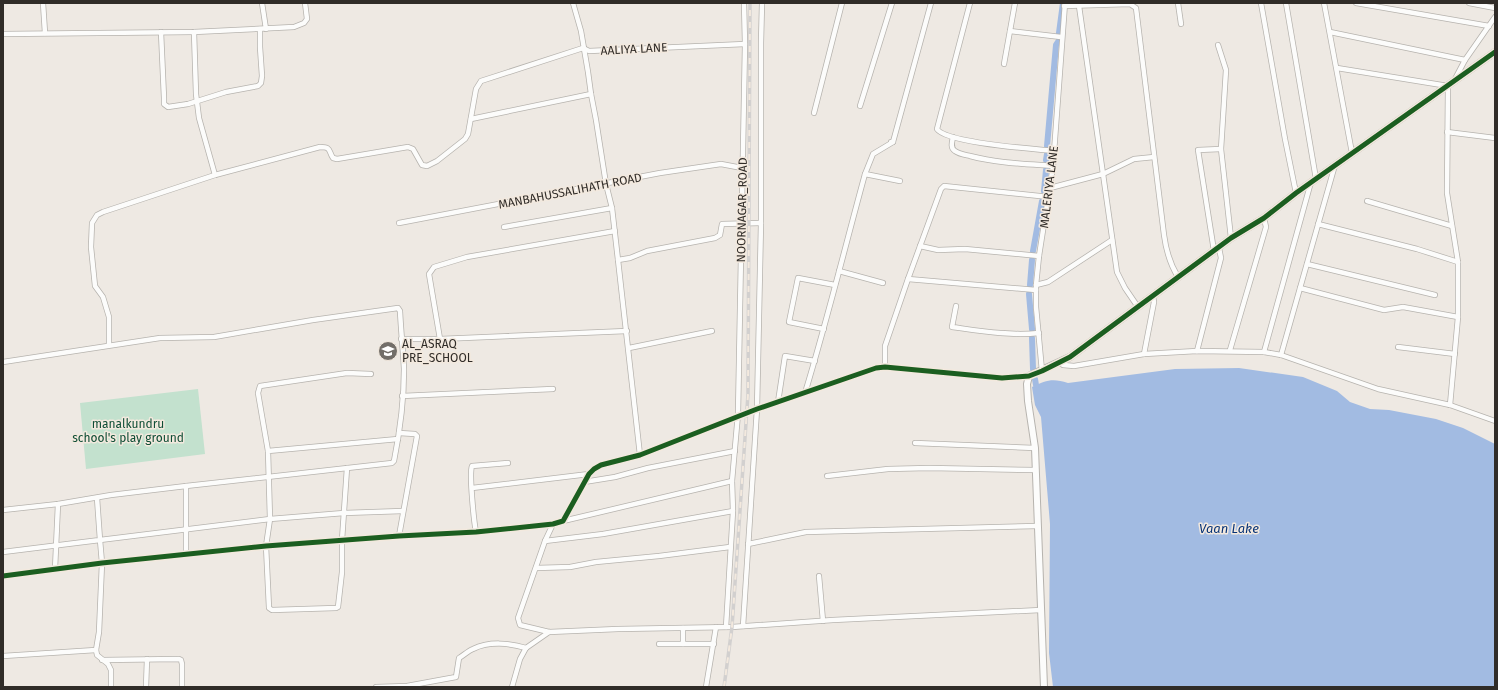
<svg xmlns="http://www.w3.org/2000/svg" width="1498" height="690" font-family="'Fira Sans',sans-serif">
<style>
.green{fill:#c3e1ce}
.water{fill:#a2bbe2}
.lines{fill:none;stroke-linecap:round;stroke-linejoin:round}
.canal{stroke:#a2bbe2;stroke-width:6}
.minor-casing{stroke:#b6b3ae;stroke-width:6}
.tertiary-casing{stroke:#b6b3ae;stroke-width:8}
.minor{stroke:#fcfcfb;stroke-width:4.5}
.tertiary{stroke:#fcfcfb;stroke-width:6}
.rail-casing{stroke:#d2d0cf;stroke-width:3.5}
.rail{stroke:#f3e9de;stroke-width:2;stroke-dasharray:6;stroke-linecap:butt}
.cycleway-casing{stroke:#f3e9de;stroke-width:8}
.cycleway{stroke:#1b5e20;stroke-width:5}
.labels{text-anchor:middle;stroke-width:3;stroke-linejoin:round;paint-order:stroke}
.street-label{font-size:12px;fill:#302c28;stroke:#f3e9de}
.poi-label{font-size:12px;fill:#302c28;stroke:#f3e9de;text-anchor:start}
.park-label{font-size:12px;fill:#0d4d35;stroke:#f3e9de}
.water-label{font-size:13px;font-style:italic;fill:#073377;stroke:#f3e9de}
</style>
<rect width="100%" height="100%" fill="#eee9e3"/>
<!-- green -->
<polygon class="green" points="198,389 205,454 86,469 80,403"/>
<!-- water -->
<path class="water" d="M1239,368L1303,377L1337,391L1350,402L1370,409L1389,410L1436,419L1463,428L1495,444V687H1053L1049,653L1050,524L1041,417L1035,405L1032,387C1046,380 1053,378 1068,383L1175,369Z"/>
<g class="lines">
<!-- canal -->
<g class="canal">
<polyline points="1059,33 1063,3"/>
<polyline points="1047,146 1056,45 1058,42"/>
<polyline points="1046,160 1047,154"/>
<polyline points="1044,191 1046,170"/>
<polyline points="1033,251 1042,201"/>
<polyline points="1030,285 1032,260"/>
<polyline points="1029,294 1032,329"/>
<polyline points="1032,338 1033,369"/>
<polyline points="1035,379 1036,385"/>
</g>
<!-- minor casing -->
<g class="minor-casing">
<g id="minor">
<polyline points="43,3 45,33"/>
<polyline points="262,3 266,29"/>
<polyline points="573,3 581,31 588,72 591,94 596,120 606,184 612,208 618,260 640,455"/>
<path d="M970,3L937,129C946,143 1035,149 1054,151"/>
<polyline points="1178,3 1181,24"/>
<polyline points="1261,3 1285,139 1296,193"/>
<polyline points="1286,3 1316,179"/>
<polyline points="1324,3 1352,153"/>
<polyline points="1356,3 1489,26"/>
<polyline points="1469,3 1495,8"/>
<path d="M1064,6L1130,4L1136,8L1164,235C1166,250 1170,264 1178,277"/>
<polyline points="1079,6 1117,272 1125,288 1138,307"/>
<polyline points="1010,31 1061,37"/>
<polyline points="161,32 164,98 164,104 168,107 188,104 226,92 258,86 261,83 262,76 260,47 260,29"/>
<polyline points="194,32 196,94 199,118 215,175"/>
<polyline points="1330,32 1465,60"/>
<polyline points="3,34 194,32 294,27 304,23 307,19 305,3"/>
<polyline points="1218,45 1226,70 1221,149 1231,238"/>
<polyline points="1004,64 1015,3"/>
<polyline points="1337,68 1448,86 1447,193 1458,262 1458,317 1450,405"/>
<polyline points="1455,79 1465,60 1495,17"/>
<polyline points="860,106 892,3"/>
<polyline points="814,113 842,3"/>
<polyline points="471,119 591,94"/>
<polyline points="1447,132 1495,138"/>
<path d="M953,137C952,142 950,148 955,151C959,154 966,155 970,156C997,163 1026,164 1053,166"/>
<polyline points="893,142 931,3"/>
<polyline points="865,174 873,154 893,142 891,142"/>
<polyline points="1050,188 1103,174 1134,159 1154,157"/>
<polyline points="1367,201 1452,226"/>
<polyline points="399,223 660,173 721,164 742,168"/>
<polyline points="1318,224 1417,249 1458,262"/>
<polyline points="504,227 612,208"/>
<polyline points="920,246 938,250 965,249 1039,256"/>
<polyline points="1214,251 1198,150 1221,149"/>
<polyline points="618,260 630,258 647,251 715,238 720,235 722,224 761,223"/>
<polyline points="1307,264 1435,295"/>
<polyline points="839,271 883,283"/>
<polyline points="908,279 1036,290"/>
<polyline points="1036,285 1048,282 1112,240"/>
<polyline points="1300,288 1384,310 1403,307 1458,317"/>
<path d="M956,306L952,327C981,331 1010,336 1039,333"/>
<polyline points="824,329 789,322 798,278 835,285"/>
<polyline points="401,339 440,339 627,331"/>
<polyline points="440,339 429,274 434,267 467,257 615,231"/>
<path d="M109,345V317L103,297L95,286L91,247L92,223L97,215L103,212L215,175L320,147C332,147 328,151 333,158L337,159L408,147L413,149L422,165L427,166L437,161L465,139L468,134L476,89L481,81L583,48L589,51L745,44"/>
<polyline points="1398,347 1455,354"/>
<polyline points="629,348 712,331"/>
<polyline points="1230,350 1266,227 1264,218"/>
<polyline points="1197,351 1221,258 1219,248"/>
<polyline points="1264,352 1311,182"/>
<polyline points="1144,354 1154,302 1153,296"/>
<polyline points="1281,355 1335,165"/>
<path d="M3,362L160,338L214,337L313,320L398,308L400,311C401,331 403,350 404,369C404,400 400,431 394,461L392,463L186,486L111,495L58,504L3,510"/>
<polyline points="1059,362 1063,365 1074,366 1144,354 1197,351 1264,352 1281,355 1378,389 1450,405 1495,421"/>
<polyline points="885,367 885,346 908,279 941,189 944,186 1049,197"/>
<polyline points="1042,371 1036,307 1036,285 1039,256 1053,166 1065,3"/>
<path d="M805,393C827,321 845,247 865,174L900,181"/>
<polyline points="402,396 553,389"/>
<polyline points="778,402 785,356 815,361"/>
<polyline points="399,433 415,434 417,436 399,536"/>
<polyline points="915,443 1035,448"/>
<polyline points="268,451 258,393 260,386 347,373 371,374"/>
<polyline points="347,468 342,540 342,572 338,607 336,608 272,610 269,608 266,546 270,519 268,451 398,439"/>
<polyline points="827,476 888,469 929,468 1036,470"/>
<polyline points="584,482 615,477 648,468 735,451"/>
<polyline points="186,486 186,553"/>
<polyline points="472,488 589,474"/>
<polyline points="563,521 732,481"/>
<polyline points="553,524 545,541 518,618 520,625 549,632 618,629 732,627 833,620 1041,610"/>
<path d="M476,532C474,522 469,474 472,466L508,463"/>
<polyline points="545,541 603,534 733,511"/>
<polyline points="748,544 806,532 1038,526"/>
<polyline points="3,552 100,540 97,498"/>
<polyline points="536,568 570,567 596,562 659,556 730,547"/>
<polyline points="55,569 58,504"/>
<polyline points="3,576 102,563 266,546 399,536 476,532 553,524 563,521 589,474 594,469 601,465 640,455 757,409 876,368 885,367 1002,378 1029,376"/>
<polyline points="819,576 823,621"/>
<polyline points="743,626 757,409 761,223 761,43 762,3"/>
<polyline points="726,627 733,511 732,481 738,414 745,44 744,3"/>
<polyline points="683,628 683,644"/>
<polyline points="659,644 714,644"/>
<polyline points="3,656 96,650"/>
<polyline points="102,660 179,659 181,660 182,664 182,687"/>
<polyline points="111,687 111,670 108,664 97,655 96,650 99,632 102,563 100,540 270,519 344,513 403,511"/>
<polyline points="146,687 147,659"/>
<path d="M376,687L407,686L456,677L459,658C464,655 468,651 473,649C489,641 510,643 526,648"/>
<polyline points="512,687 520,659 526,648 549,632"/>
<polyline points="706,687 716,627"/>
</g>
</g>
<!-- tertiary casing -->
<g class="tertiary-casing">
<polyline id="tertiary" points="1044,687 1035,448 1028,401 1027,384 1029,376 1070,357 1231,238 1264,218 1296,193 1495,52"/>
</g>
<!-- minor -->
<use href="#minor" class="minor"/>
<!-- tertiary -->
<use href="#tertiary" class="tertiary"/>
<!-- rail casing -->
<g class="rail-casing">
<polyline id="rail" points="724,687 732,627 748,394 750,3"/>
</g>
<!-- rail -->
<use href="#rail" class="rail"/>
<!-- cycleway casing -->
<g class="cycleway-casing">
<polyline id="cycleway" points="3,576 102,563 266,546 399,536 476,532 553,524 563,521 589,474 594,469 601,465 640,455 757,409 876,368 885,367 1002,378 1029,376 1042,371 1070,357 1231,238 1264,218 1296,193 1495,52"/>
</g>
<!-- cycleway -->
<use href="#cycleway" class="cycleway"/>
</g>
<!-- icons -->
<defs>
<g id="school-disc" transform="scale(1)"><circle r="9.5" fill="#726e69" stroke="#f3e9de"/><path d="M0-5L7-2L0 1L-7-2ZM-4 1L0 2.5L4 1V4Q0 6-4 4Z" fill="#fff"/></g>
</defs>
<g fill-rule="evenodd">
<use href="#school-disc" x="388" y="351"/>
</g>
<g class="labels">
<!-- street labels -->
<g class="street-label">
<text transform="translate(634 49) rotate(-3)" y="4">AALIYA LANE</text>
<text transform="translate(1049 187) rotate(-83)" y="4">MALERIYA LANE</text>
<text transform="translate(570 191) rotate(-11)" y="4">MANBAHUSSALIHATH ROAD</text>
<text transform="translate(742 210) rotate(-89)" y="4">NOORNAGAR_ROAD</text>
</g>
<!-- poi labels -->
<g class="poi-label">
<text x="402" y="348">AL_ASRAQ<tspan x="402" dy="14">PRE_SCHOOL</tspan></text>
</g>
<!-- park labels -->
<g class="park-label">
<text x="128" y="428">manalkundru<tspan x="128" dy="14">school's play ground</tspan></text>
</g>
<!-- water labels -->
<g class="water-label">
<text x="1229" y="533">Vaan Lake</text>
</g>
</g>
<!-- border -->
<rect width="1498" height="690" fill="none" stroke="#302c28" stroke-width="8"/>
</svg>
